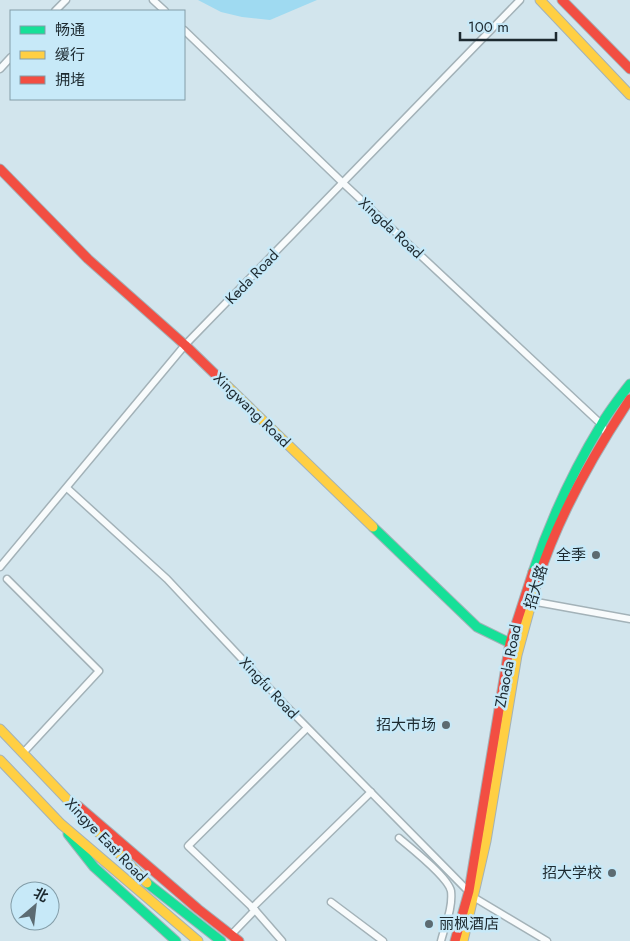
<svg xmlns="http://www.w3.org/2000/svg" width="630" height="941" font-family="Jost,'Noto Sans SC',sans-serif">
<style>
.green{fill:#9fdaf1}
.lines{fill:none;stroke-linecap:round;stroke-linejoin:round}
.street-casing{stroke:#a3b2b8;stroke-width:9}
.fast-casing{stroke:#a3b2b8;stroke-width:11}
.slow-casing{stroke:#a3b2b8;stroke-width:11}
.jam-casing{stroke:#a3b2b8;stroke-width:11}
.street{stroke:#f8fbfc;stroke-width:6}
.fast{stroke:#16e098;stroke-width:9}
.slow{stroke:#ffcf43;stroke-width:9}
.jam{stroke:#f24e42;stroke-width:9}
.poi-dot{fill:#5c6b72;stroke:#c7e9f8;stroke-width:2}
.labels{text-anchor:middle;stroke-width:5;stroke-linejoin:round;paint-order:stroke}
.street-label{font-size:15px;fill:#1d2a30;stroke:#c7e9f8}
.poi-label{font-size:15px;fill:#1d2a30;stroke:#c7e9f8;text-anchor:end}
</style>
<rect width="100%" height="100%" fill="#d2e5ed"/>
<!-- green -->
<polygon class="green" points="198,0 317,0 270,20 242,17 221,12"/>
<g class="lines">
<!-- street casing -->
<g class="street-casing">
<g id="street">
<polyline points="153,0 165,11"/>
<polyline points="55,11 66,0"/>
<polyline points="184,30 343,183 601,424 606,433"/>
<polyline points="0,69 11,57"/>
<polyline points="67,488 167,579 288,708 475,898 547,941"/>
<polyline points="0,567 185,345 520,0"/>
<polyline points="7,579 99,671 23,753"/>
<polyline points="531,601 630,619"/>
<path d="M399,838C411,848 448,877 451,891C453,908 445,925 441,941"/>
<polyline points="331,902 383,941"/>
<polyline points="252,908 371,792"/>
<polyline points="255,910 282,941"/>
<polyline points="231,935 255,910 188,846 307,728"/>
</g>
</g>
<!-- fast casing -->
<g class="fast-casing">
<g id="fast">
<polyline points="373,527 477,627 510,643 519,645"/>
<path d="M533,572C550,521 573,471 601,425C609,411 620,397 630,384"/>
<polyline points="68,834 94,867 176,941"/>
<polyline points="147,883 221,941"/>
</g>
</g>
<!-- slow casing -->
<g class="slow-casing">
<g id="slow">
<polyline points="540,0 630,95"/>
<polyline points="218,377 373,527"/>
<polyline points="0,729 147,883"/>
<polyline points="0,760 61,824 198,941"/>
<polyline points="463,941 486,841 517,655 537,582"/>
</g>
</g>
<!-- jam casing -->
<g class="jam-casing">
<g id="jam">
<polyline points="562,0 630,69"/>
<polyline points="0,169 88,259 185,345 218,377"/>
<path d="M537,582C558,516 592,456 630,399"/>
<polyline points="78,806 198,909 239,941"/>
<polyline points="455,941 469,891 510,643 533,572"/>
</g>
</g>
<!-- street -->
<use href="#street" class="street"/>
<!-- fast -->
<use href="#fast" class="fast"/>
<!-- slow -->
<use href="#slow" class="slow"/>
<!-- jam -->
<use href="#jam" class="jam"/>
</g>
<!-- markers -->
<g class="poi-dot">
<circle cx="596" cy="555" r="5"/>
<circle cx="446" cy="725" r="5"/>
<circle cx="612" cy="873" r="5"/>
<circle cx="429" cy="924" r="5"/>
</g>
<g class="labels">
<!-- street labels -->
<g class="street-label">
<text transform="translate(391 228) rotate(43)" y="5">Xingda Road</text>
<text transform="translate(252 277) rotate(-46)" y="5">Keda Road</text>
<text transform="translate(252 410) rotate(44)" y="5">Xingwang Road</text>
<text transform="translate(536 587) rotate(-73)" y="5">招大路</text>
<text transform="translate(508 666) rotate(-79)" y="5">Zhaoda Road</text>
<text transform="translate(269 688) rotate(47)" y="5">Xingfu Road</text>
<text transform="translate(106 840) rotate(46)" y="5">Xingye East Road</text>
</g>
<!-- poi labels -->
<g class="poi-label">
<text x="586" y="560">全季</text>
<text x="436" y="730">招大市场</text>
<text x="602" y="878">招大学校</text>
<text x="439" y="929" text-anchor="start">丽枫酒店</text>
</g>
</g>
<!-- legend -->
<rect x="10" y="10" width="175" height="90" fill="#c7e9f8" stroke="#839da8"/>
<rect x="20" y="26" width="25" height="8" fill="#16e098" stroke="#839da8"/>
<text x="55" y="35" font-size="15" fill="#1d2a30">畅通</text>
<rect x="20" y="51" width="25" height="8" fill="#ffcf43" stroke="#839da8"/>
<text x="55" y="60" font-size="15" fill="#1d2a30">缓行</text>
<rect x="20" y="76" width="25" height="8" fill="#f24e42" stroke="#839da8"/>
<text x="55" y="85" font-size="15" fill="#1d2a30">拥堵</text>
<!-- north arrow -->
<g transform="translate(35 906) rotate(28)"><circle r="24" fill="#c7e9f8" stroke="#839da8"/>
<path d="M0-4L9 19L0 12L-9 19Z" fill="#5c6b72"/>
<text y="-8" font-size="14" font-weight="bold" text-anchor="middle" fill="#1d2a30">北</text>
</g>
<!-- scale -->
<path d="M460 32v8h96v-8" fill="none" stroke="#1d2a30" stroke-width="2.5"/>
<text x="468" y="32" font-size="15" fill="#1d2a30" stroke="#c7e9f8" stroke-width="4" paint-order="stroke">100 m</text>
</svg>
